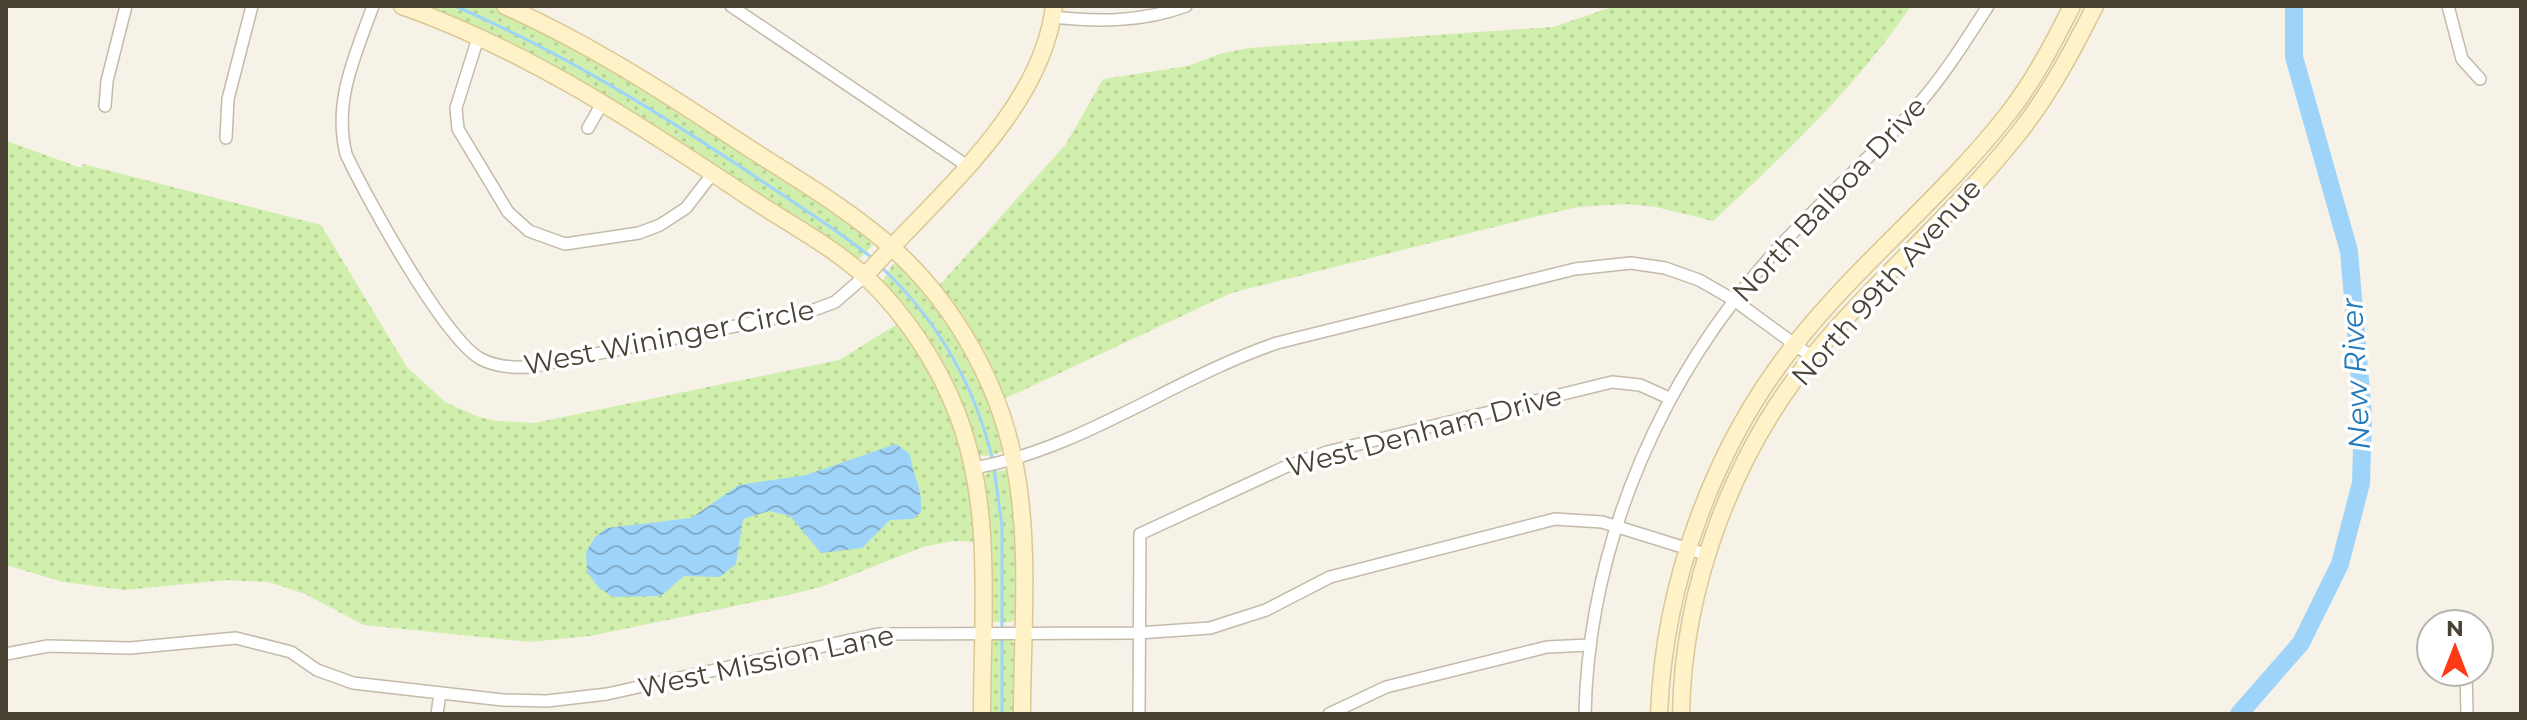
<svg xmlns="http://www.w3.org/2000/svg" width="2527" height="720" font-family="Montserrat,sans-serif">
<style>
.green{fill:url(#green-dots)}
.water{fill:url(#water-waves)}
.lines{fill:none;stroke-linecap:round;stroke-linejoin:round}
.stream{stroke:#9ed4f9;stroke-width:3}
.river{stroke:#9ed4f9;stroke-width:18}
.street-casing{stroke:#c3baa9;stroke-width:14}
.secondary-casing{stroke:#dac893;stroke-width:19}
.street{stroke:#fff;stroke-width:11}
.secondary{stroke:#fff2c9;stroke-width:16}
.labels{text-anchor:middle;stroke-width:7;stroke-linejoin:round;paint-order:stroke}
.street-label{font-size:28px;fill:#4a4235;stroke:#fff}
.water-label{font-size:30px;font-style:italic;fill:#207abb;stroke:#fff}
</style>
<defs>
<pattern id="green-dots" width="8" height="8" patternUnits="userSpaceOnUse" patternTransform="scale(2)"><rect width="8" height="8" fill="#d1efac"/><path d="M2 2h.1M6 6h.1" fill="none" stroke="#b5ce95" stroke-width="1.8" stroke-linecap="round"/></pattern>
<pattern id="water-waves" width="16" height="10" patternUnits="userSpaceOnUse" patternTransform="scale(2)"><rect width="16" height="10" fill="#9ed4f9"/><path d="M0 5q4-4 8 0t8 0" fill="none" stroke="#83aeca"/></pattern>
</defs>
<rect width="100%" height="100%" fill="#f6f2e8"/>
<!-- green -->
<g class="green">
<polygon points="416,6 496,6 558,35 849,220 873,245 857,261 781,211"/>
<path d="M1615,6H1911C1857,86 1783,156 1713,221L1656,207L1626,204L1578,207L1526,219L1231,293L1002,400L937,288L1066,144L1103,79L1188,66L1219,54L1249,48L1553,27Z"/>
<path d="M7,141L81,168L83,164L321,225L407,367L445,402L479,417L498,421L534,423L839,360L899,323C952,395 967,454 976,542L953,541L923,547L821,587L788,595L590,636L530,642L364,625L305,594L269,582L225,580L125,590L63,582L6,565Z"/>
<path d="M893,264L904,265C948,323 991,377 1005,449C998,455 985,458 977,454L881,284Z"/>
<polygon points="1007,470 1016,509 1017,617 1012,622 991,622 983,477 988,472"/>
<polygon points="996,640 1011,640 1017,646 1018,714 987,714 989,642"/>
</g>
<!-- water -->
<path class="water" d="M896,444L910,454C913,478 923,487 921,512L913,519L890,520L862,548L821,553L790,516L769,511L743,519L736,564L720,577L684,576L661,596L613,597L599,588L587,572L586,552L595,537L607,528L691,518L739,485L806,475Z"/>
<g class="lines">
<!-- stream -->
<g class="stream">
<path d="M455,6C559,51 653,109 747,171C789,200 833,226 872,258"/>
<path d="M880,266C937,319 975,386 993,461"/>
<polyline points="994,468 1002,526 1002,628"/>
<polyline points="1002,714 1002,636"/>
</g>
<!-- river -->
<polyline class="river" points="2239,714 2301,643 2340,564 2361,483 2363,416 2349,251 2294,57 2294,6"/>
<!-- street casing -->
<g class="street-casing">
<g id="street">
<path d="M373,6C355,56 333,101 346,154C366,197 444,339 481,359C496,367 513,368 530,367L811,311L835,302L865,276"/>
<polyline points="731,6 966,165"/>
<polyline points="2448,6 2462,59 2480,79"/>
<path d="M1053,17C1098,22 1143,22 1186,6"/>
<polyline points="478,38 456,108 458,129 508,212 529,231 565,244 639,233 660,225 686,208 713,173"/>
<polyline points="105,106 107,81 126,6"/>
<polyline points="588,128 603,102"/>
<polyline points="226,138 228,99 252,6"/>
<path d="M974,468C1082,449 1174,378 1277,343L1575,269L1631,263L1665,268L1699,280L1734,300L1812,357"/>
<polyline points="6,654 48,646 130,648 236,638 291,652 317,670 353,683 503,700 547,701 607,694 878,634 1138,633 1210,628 1266,610 1330,577 1555,519 1602,522 1708,555"/>
<polyline points="2466,672 2467,714"/>
<polyline points="437,714 440,693"/>
<polyline points="1139,714 1140,534 1285,467 1327,452 1612,382 1640,385 1669,398"/>
<polyline points="1329,714 1386,687 1547,647 1589,645"/>
<path d="M1585,714C1589,539 1664,371 1782,244C1826,197 1875,153 1918,105C1945,74 1966,40 1988,6"/>
</g>
</g>
<!-- secondary casing -->
<g class="secondary-casing">
<g id="secondary">
<path d="M402,6C527,50 637,123 747,196C786,222 832,246 867,278C906,315 938,364 957,413C994,508 982,615 982,714"/>
<path d="M505,6C586,42 661,90 735,139C786,173 842,204 889,245C951,299 998,380 1014,461C1031,543 1022,631 1022,714"/>
<path d="M865,276C932,200 1042,112 1054,6"/>
<path d="M1659,714C1664,583 1714,445 1796,343C1860,262 1943,197 2007,115C2033,82 2053,44 2072,6"/>
<path d="M1681,714C1683,588 1732,455 1812,357C1876,279 1955,214 2017,135C2048,97 2073,50 2095,6"/>
</g>
</g>
<!-- street -->
<use href="#street" class="street"/>
<!-- secondary -->
<use href="#secondary" class="secondary"/>
</g>
<g class="labels">
<!-- street labels -->
<g class="street-label">
<text transform="translate(1829 199) rotate(-47)" y="10">North Balboa Drive</text>
<text transform="translate(1886 282) rotate(-48)" y="10">North 99th Avenue</text>
<text transform="translate(669 337) rotate(-11)" y="10">West Wininger Circle</text>
<text transform="translate(1424 431) rotate(-15)" y="10">West Denham Drive</text>
<text transform="translate(766 661) rotate(-12)" y="10">West Mission Lane</text>
</g>
<!-- water labels -->
<g class="water-label">
<text transform="translate(2356 374) rotate(-93)" y="10">New River</text>
</g>
</g>
<!-- border -->
<rect width="2527" height="720" fill="none" stroke="#4a4235" stroke-width="16"/>
<!-- north arrow -->
<g transform="translate(2455 648)"><circle r="38" fill="#ffffff" stroke="#b7b3ae" stroke-width="2"/>
<path d="M0-6L14 30L0 20L-14 30Z" fill="#ff3916"/>
<text y="-12" font-size="22" font-weight="bold" text-anchor="middle" fill="#4a4235">N</text>
</g>
</svg>
